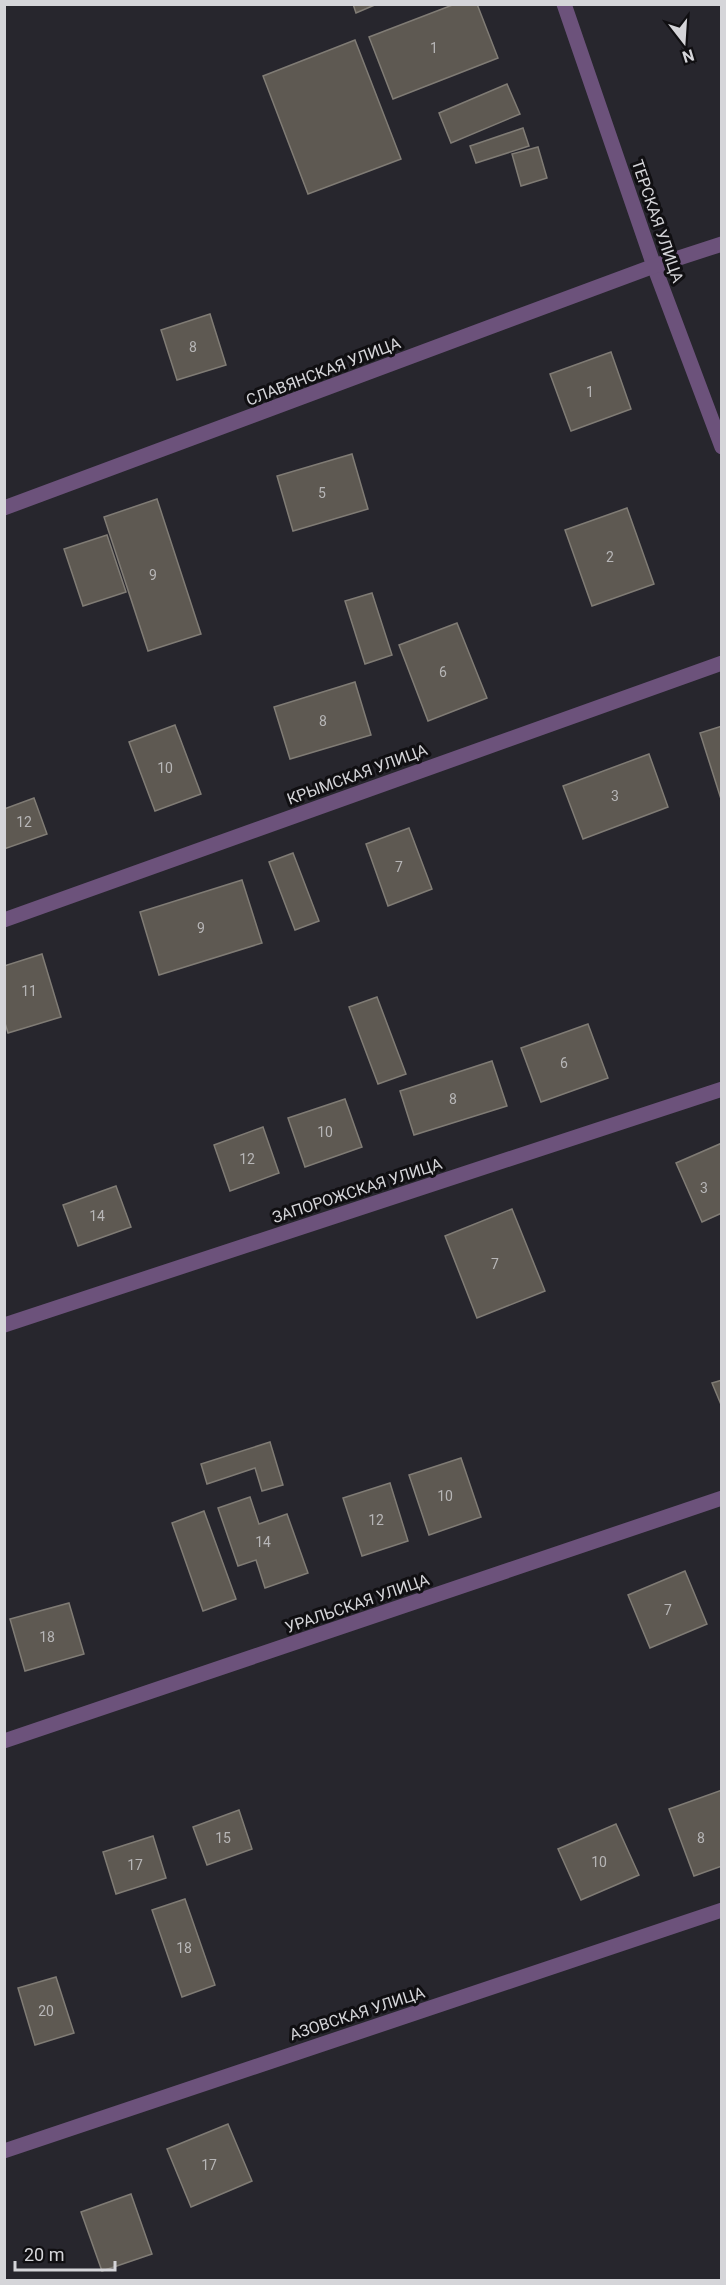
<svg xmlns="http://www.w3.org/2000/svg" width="726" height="2285" font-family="Roboto,sans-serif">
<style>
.building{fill:#5e5952;stroke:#807c75;stroke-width:1.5}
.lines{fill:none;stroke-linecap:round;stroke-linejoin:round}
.street{stroke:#6c527b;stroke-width:15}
.labels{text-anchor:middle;stroke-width:6;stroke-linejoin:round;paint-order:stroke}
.number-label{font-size:14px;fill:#b7b6b7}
.street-label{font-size:16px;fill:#d5d5d9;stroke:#100f12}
</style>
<rect width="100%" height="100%" fill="#27262d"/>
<!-- building -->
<g class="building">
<polygon points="353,4 377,4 356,13"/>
<polygon points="455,4 477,4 498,58 393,99 369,37"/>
<polygon points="355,40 401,159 308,194 263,76"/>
<polygon points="507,84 520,114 451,143 439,113"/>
<polygon points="523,128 529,146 476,163 470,146"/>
<polygon points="538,147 547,178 521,186 512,154"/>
<polygon points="210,314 226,365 177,380 161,330"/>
<polygon points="611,352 631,409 571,431 550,374"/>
<polygon points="352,454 368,509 293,531 277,476"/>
<polygon points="157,499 201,634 148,651 104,517"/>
<polygon points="627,508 654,584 592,606 565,530"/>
<polygon points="107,535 126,592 83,606 64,549"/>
<polygon points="372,593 392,655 365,664 345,601"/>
<polygon points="457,623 487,698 428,721 399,645"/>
<polygon points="355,682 371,735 290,759 274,707"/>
<polygon points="175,725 201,794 155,811 129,742"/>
<polygon points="722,726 722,799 721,799 700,733"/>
<polygon points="649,754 668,807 583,839 563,786"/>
<polygon points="34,798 47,834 4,849 4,809"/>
<polygon points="409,828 432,889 388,906 366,844"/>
<polygon points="293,853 319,921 295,930 269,862"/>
<polygon points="242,880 262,943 159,975 140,912"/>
<polygon points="42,954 61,1017 8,1033 4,1020 4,966"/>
<polygon points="377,997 406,1074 378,1084 349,1007"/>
<polygon points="588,1024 608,1078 541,1102 521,1048"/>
<polygon points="492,1061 507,1106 414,1135 400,1091"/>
<polygon points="345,1099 362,1147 305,1167 288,1118"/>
<polygon points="263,1127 279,1173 230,1191 214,1145"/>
<polygon points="722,1143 722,1213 702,1222 676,1163"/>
<polygon points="116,1186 131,1227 78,1246 63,1205"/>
<polygon points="512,1209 545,1291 477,1318 445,1236"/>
<polygon points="722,1380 722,1407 712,1383"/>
<polygon points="270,1442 283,1485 262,1491 255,1468 207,1484 201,1464"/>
<polygon points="461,1458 481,1517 429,1535 409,1475"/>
<polygon points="390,1483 408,1541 362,1556 343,1498"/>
<polygon points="250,1497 259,1524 287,1514 308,1573 265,1588 256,1560 238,1566 218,1508"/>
<polygon points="204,1511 236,1599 203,1611 172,1523"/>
<polygon points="685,1571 707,1624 650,1648 628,1595"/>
<polygon points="69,1603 84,1654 25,1671 10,1619"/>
<polygon points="722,1790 722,1866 694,1876 669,1809"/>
<polygon points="239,1810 252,1849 207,1865 193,1827"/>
<polygon points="616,1824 639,1875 581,1900 558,1849"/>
<polygon points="153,1836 166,1878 116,1894 103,1852"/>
<polygon points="185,1899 215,1985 182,1997 152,1910"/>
<polygon points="56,1977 74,2033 35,2045 18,1988"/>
<polygon points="228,2124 252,2181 191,2207 167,2149"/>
<polygon points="131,2194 152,2254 102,2271 81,2212"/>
</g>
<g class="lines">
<!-- street -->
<g class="street">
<polyline points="564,4 654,266 722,447"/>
<polyline points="4,508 654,266 722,244"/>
<polyline points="4,920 722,663"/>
<polyline points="4,1325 722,1089"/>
<polyline points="4,1741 722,1498"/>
<polyline points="4,2151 722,1910"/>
</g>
</g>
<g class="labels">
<!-- number labels -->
<g class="number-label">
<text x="434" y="53">1</text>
<text x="193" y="352">8</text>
<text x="590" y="397">1</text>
<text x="322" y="498">5</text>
<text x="610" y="562">2</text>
<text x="153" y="580">9</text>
<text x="443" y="677">6</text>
<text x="323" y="726">8</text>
<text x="165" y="773">10</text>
<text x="615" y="801">3</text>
<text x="24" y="827">12</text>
<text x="399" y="872">7</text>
<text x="201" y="933">9</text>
<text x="29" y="996">11</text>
<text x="564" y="1068">6</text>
<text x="453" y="1104">8</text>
<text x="325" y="1137">10</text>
<text x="247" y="1164">12</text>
<text x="704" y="1193">3</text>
<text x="97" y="1221">14</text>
<text x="495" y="1269">7</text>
<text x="445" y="1501">10</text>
<text x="376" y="1525">12</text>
<text x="263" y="1547">14</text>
<text x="668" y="1615">7</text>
<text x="47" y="1642">18</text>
<text x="223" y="1843">15</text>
<text x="701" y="1843">8</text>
<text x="599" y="1867">10</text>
<text x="135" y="1870">17</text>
<text x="184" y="1953">18</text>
<text x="46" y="2016">20</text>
<text x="209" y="2170">17</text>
</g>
<!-- street labels -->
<g class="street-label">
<text transform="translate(658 221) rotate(71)" y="6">ТЕРСКАЯ УЛИЦА</text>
<text transform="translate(323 371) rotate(-21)" y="6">СЛАВЯНСКАЯ УЛИЦА</text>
<text transform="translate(357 774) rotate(-20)" y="6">КРЫМСКАЯ УЛИЦА</text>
<text transform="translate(357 1190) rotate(-18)" y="6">ЗАПОРОЖСКАЯ УЛИЦА</text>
<text transform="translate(357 1603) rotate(-19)" y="6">УРАЛЬСКАЯ УЛИЦА</text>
<text transform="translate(357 2013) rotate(-18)" y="6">АЗОВСКАЯ УЛИЦА</text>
</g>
</g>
<!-- border -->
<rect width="726" height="2285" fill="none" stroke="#d5d5d9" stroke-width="12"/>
<!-- north arrow -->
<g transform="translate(684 42) rotate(163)" stroke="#100f12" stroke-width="4.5" paint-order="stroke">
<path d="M0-4.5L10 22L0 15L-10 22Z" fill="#d5d5d9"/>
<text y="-9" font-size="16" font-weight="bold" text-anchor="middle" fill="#d5d5d9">N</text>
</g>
<!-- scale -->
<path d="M15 2261v9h100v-9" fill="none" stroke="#d5d5d9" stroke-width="3"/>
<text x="24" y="2261" font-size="18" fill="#d5d5d9" stroke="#100f12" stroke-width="4.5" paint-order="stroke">20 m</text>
</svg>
